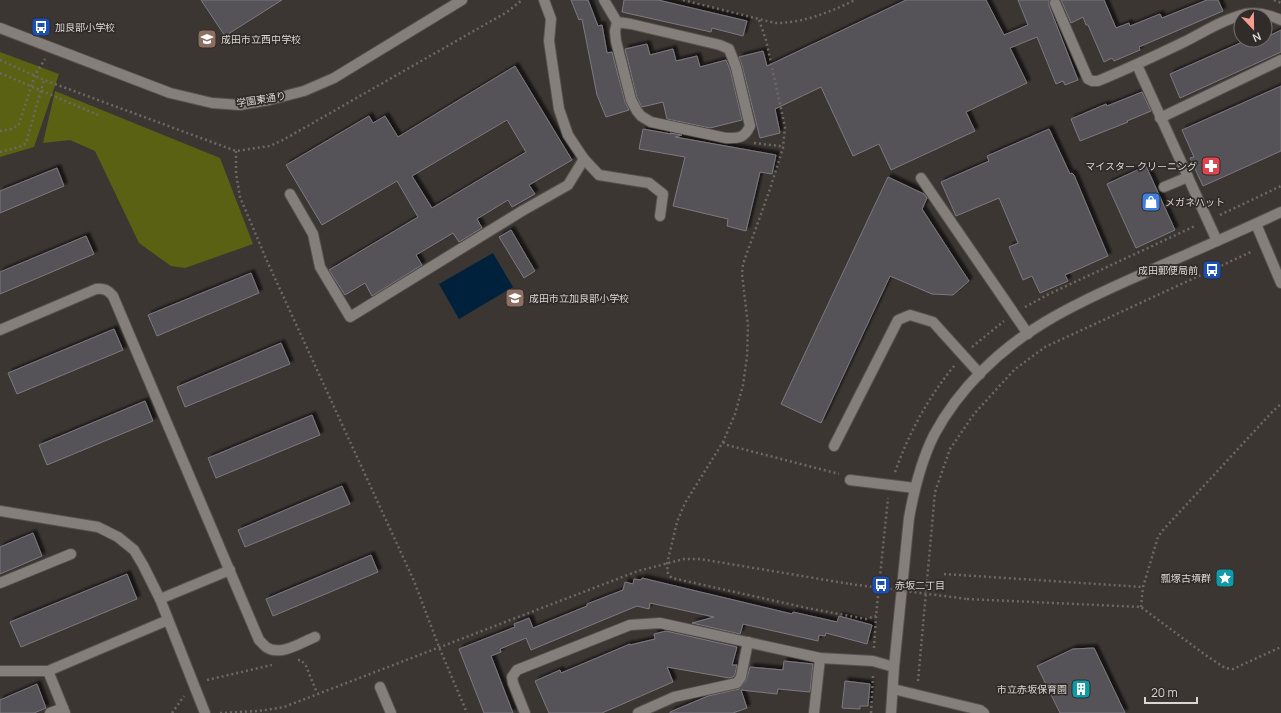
<svg xmlns="http://www.w3.org/2000/svg" width="1281" height="713" font-family="Manrope,'Noto Sans JP',sans-serif">
<style>
.green{fill:#5b6113}
.water{fill:#00213b}
.building{fill:#555359;stroke:#7b797f;fill-rule:evenodd;filter:url(#shadow)}
.lines{fill:none;stroke-linecap:round;stroke-linejoin:round}
.minor-casing{stroke:#56524e;stroke-width:12}
.path{stroke:#6d6865;stroke-width:2.5;stroke-dasharray:2 3;stroke-linecap:butt}
.minor{stroke:#857f7b;stroke-width:10}
.path-bridge{stroke:#6d6865;stroke-width:2.5;stroke-dasharray:2 3;stroke-linecap:butt}
.labels{text-anchor:middle;stroke-width:3.5;stroke-linejoin:round;paint-order:stroke}
.poi-label{font-size:10px;fill:#d9d6d4;stroke:#312c29;text-anchor:start}
.street-label{font-size:10px;fill:#d9d6d4;stroke:#312c29}
</style>
<defs>
<filter id="shadow"><feDropShadow dx="3.5" dy="-3.5" stdDeviation="1" flood-color="#0009"/></filter>
</defs>
<rect width="100%" height="100%" fill="#3c3633"/>
<!-- green -->
<g class="green">
<polygon points="0,52 59,74 34,147 0,157"/>
<polygon points="55,91 220,158 253,244 185,268 171,266 139,243 95,151 70,140 43,143"/>
</g>
<!-- water -->
<polygon class="water" points="493,253 513,287 459,319 439,284"/>
<!-- building -->
<g class="building">
<polygon points="201,0 282,0 225,36"/>
<polygon points="571,0 588,0 598,26 602,25 607,53 612,52 625,102 629,110 606,117 597,95 582,19 579,20"/>
<polygon points="624,0 658,0 747,21 743,36 712,28 711,32 622,12"/>
<polygon points="906,0 986,0 1004,35 1028,25 1018,0 1049,0 1049,6 1078,80 1065,85 1063,81 1056,84 1037,37 1010,48 1027,83 966,112 975,131 891,170 879,144 853,156 821,87 775,109 780,133 760,138 742,65 739,57 763,51 767,66"/>
<polygon points="1061,0 1104,0 1116,28 1129,23 1130,26 1160,14 1162,18 1207,0 1218,0 1223,11 1139,47 1140,50 1114,61 1112,58 1104,62 1088,25 1086,25 1083,17 1071,23"/>
<polygon points="1281,30 1281,52 1180,98 1170,74 1247,40 1265,40 1265,38"/>
<polygon points="647,44 650,55 673,49 676,61 697,56 700,67 726,60 730,69 742,120 710,128 667,119 663,102 642,107 637,98 625,49"/>
<path d="M515,66L572,160L529,185L535,194L512,207L508,200L477,219L482,228L459,242L453,233L416,255L422,265L372,296L365,283L345,295L329,270L418,217L397,181L322,225L286,165L369,116L373,123L385,116L398,137ZM507,120L526,152L432,208L412,176Z"/>
<polygon points="1281,86 1281,151 1203,186 1190,158 1194,157 1182,130"/>
<polygon points="1142,92 1151,111 1127,121 1128,122 1080,141 1071,119 1106,104 1107,106"/>
<polygon points="643,129 671,134 670,133 682,135 675,137 776,155 772,174 760,172 746,231 727,226 728,219 673,206 685,157 639,149"/>
<polygon points="1049,129 1070,174 1072,173 1074,175 1108,256 1065,275 1068,281 1040,293 1032,276 1023,280 1009,247 1018,243 999,198 956,216 941,182 989,161 987,156"/>
<polygon points="1146,166 1175,230 1136,248 1107,184"/>
<polygon points="57,168 64,186 0,213 0,191"/>
<polygon points="888,177 924,194 927,198 922,209 969,281 953,295 932,294 890,276 821,423 781,404"/>
<polygon points="511,230 535,271 524,278 499,237"/>
<polygon points="86,236 94,254 0,294 0,272"/>
<polygon points="251,273 259,293 157,336 148,315"/>
<polygon points="114,329 123,350 17,394 8,373"/>
<polygon points="281,343 290,364 185,407 177,387"/>
<polygon points="145,401 153,421 47,465 39,445"/>
<polygon points="312,415 320,435 216,478 208,458"/>
<polygon points="342,486 350,504 245,547 238,530"/>
<polygon points="33,533 42,556 0,574 0,547"/>
<polygon points="371,555 378,572 273,616 266,599"/>
<polygon points="127,574 137,599 21,647 10,622"/>
<polygon points="642,578 792,614 793,612 837,622 839,616 872,625 867,644 826,633 825,636 819,635 818,641 743,624 740,634 692,623 714,617 650,603 649,609 637,606 531,650 526,638 500,649 501,652 491,656 513,713 484,713 459,649 515,627 514,624 529,618 533,628 587,606 587,604 623,590 625,582 633,584 634,579 641,580"/>
<polygon points="666,631 737,647 732,665 737,665 735,674 733,677 729,678 667,667 673,682 602,713 549,713 535,681 560,670 561,673 630,644 630,645 655,639 654,634"/>
<polygon points="1094,648 1125,713 1060,713 1037,666 1073,649"/>
<polygon points="784,661 813,664 810,692 778,689 777,694 741,690 747,708 733,713 670,713 670,712 708,696 739,689 746,681 750,667 783,670"/>
<polygon points="845,681 870,684 868,706 860,706 860,709 842,708"/>
<polygon points="37,684 46,708 34,713 0,713 0,700"/>
</g>
<g class="lines">
<!-- minor casing -->
<g class="minor-casing">
<g id="minor">
<polyline points="544,0 551,19 549,41 559,109 568,135 584,159 599,175 649,183 663,194 660,216"/>
<path d="M604,0L617,22L615,31L616,41L631,100L637,111L641,116L651,122L726,138C738,138 744,139 750,126L736,67L729,49L720,45L631,24L617,22"/>
<path d="M1055,3L1088,79L1092,81H1098C1127,69 1155,56 1184,42C1204,32 1224,19 1245,14C1257,12 1270,15 1281,20"/>
<polyline points="0,28 170,93 212,103 240,105 269,100 304,91 334,78 462,0"/>
<polyline points="1137,65 1217,241"/>
<polyline points="1160,118 1281,60"/>
<polyline points="921,178 1028,334"/>
<polyline points="1164,187 1188,177"/>
<polyline points="290,194 313,234 320,267 350,317 522,211 568,185 584,159"/>
<polyline points="1256,224 1281,283"/>
<path d="M0,330L96,289C104,288 108,290 113,296L259,640C261,642 264,645 266,647C280,657 302,642 315,637"/>
<polyline points="834,446 898,320 910,315 933,322 980,374"/>
<polyline points="850,480 915,488"/>
<polyline points="0,511 98,527 118,537 134,550 143,565 160,599 205,713"/>
<polyline points="0,583 71,554"/>
<polyline points="160,599 230,570"/>
<polyline points="0,671 48,671 168,620"/>
<polyline points="48,671 65,713"/>
<polyline points="380,687 391,713"/>
<polyline points="893,689 980,710 984,713"/>
<polyline points="50,713 63,708"/>
<polyline points="525,713 513,683 512,677 517,670 630,625 660,623 820,658 873,661 894,667"/>
<polyline points="638,713 674,697 737,683 741,677 748,642"/>
<polyline points="814,713 820,658"/>
<path d="M891,713L894,667L909,518C914,490 921,461 934,435C959,388 1000,349 1045,322C1075,304 1108,289 1140,275C1187,254 1234,234 1281,212"/>
</g>
</g>
<!-- path -->
<g class="path">
<path d="M683,0L775,23C804,23 830,12 855,0"/>
<polyline points="1274,0 1281,3"/>
<polyline points="759,20 766,40 785,127 783,148 770,189 743,264 742,274 748,325 747,357 743,385 735,414 723,442 685,503 677,522 667,564 668,574 672,578 807,608 866,619 876,616"/>
<polyline points="0,60 44,80 236,151 270,146 283,140 507,12 522,0"/>
<polyline points="0,73 98,115"/>
<polyline points="0,131 12,129 19,124 35,75 45,59"/>
<polyline points="754,143 780,146 783,148"/>
<polyline points="236,151 236,173 240,197 267,261 414,581 439,647 467,713"/>
<polyline points="0,152 22,146 26,143 44,80"/>
<polyline points="1220,215 1281,186"/>
<polyline points="1025,307 1049,294 1195,226"/>
<polyline points="972,347 1004,321"/>
<polyline points="723,442 727,445 839,474"/>
<path d="M895,472C909,433 928,397 955,365"/>
<polyline points="944,574 1143,587"/>
<polyline points="967,599 1141,607 1204,654 1225,668 1233,669 1281,647"/>
<polyline points="1141,607 1143,587 1158,537 1163,530 1273,411 1281,404"/>
<polyline points="874,648 876,616 888,498"/>
<polyline points="298,660 301,660 306,666 317,693"/>
<polyline points="207,680 272,665"/>
<polyline points="918,681 935,492 950,449 974,414 1014,370 1045,347 1253,251"/>
<polyline points="172,713 184,696"/>
<polyline points="220,713 259,711 284,707 638,571 684,559 700,559 850,584"/>
<polyline points="871,713 873,675"/>
</g>
<!-- minor -->
<use href="#minor" class="minor"/>
<!-- path-bridge -->
<polyline class="path-bridge" points="850,584 967,599"/>
</g>
<!-- icons -->
<defs>
<g id="bus-square" transform="scale(1)"><rect x="-9" y="-9" width="18" height="18" rx="4" fill="#1a4fb4" stroke="#312c29"/><path d="M-5-6H5V4H4V6H2V4H-2V6H-4V4H-5ZM-3.5-4V0h7V-4ZM-3.5 1.2v1.5H-2V1.2ZM2 1.2v1.5H3.5V1.2Z" fill="#fff"/></g>
<g id="school-square" transform="scale(1)"><rect x="-9" y="-9" width="18" height="18" rx="4" fill="#8d6e63" stroke="#312c29"/><path d="M0-5L7-2L0 1L-7-2ZM-4 1L0 2.5L4 1V4Q0 6-4 4Z" fill="#fff"/></g>
<g id="pharmacy-square" transform="scale(1)"><rect x="-9" y="-9" width="18" height="18" rx="4" fill="#e0444e" stroke="#312c29"/><path d="M-2-6h4v4h4v4h-4v4h-4v-4h-4v-4h4Z" fill="#fff"/></g>
<g id="shop-square" transform="scale(1)"><rect x="-9" y="-9" width="18" height="18" rx="4" fill="#3f7fe0" stroke="#312c29"/><path d="M-5-2.5h2.3a2.7 3.5 0 0 1 5.4 0H5L5.5 6h-11ZM-1.5-2.5h3a1.5 2.3 0 0 0-3 0Z" fill="#fff"/></g>
<g id="sight-square" transform="scale(1)"><rect x="-9" y="-9" width="18" height="18" rx="4" fill="#0f9aa8" stroke="#312c29"/><path d="M0-6L1.8-2.2L6-1.7L2.9 1.2L3.7 5.4L0 3.3L-3.7 5.4L-2.9 1.2L-6-1.7L-1.8-2.2Z" fill="#fff"/></g>
<g id="building-square" transform="scale(1)"><rect x="-9" y="-9" width="18" height="18" rx="4" fill="#0f9aa8" stroke="#312c29"/><path d="M-4-6H4V6H1V3H-1V6H-4ZM-2.5-4.3h1.7v1.8h-1.7ZM.8-4.3h1.7v1.8H.8ZM-2.5-1h1.7V.8h-1.7ZM.8-1h1.7V.8H.8Z" fill="#fff"/></g>
</defs>
<g fill-rule="evenodd">
<use href="#bus-square" x="41" y="27"/>
<use href="#school-square" x="207" y="39"/>
<use href="#pharmacy-square" x="1211" y="166"/>
<use href="#shop-square" x="1151" y="202"/>
<use href="#bus-square" x="1212" y="270"/>
<use href="#school-square" x="515" y="298"/>
<use href="#sight-square" x="1225" y="578"/>
<use href="#bus-square" x="881" y="585"/>
<use href="#building-square" x="1081" y="689"/>
</g>
<g class="labels">
<!-- poi labels -->
<g class="poi-label">
<text x="55" y="31">加良部小学校</text>
<text x="221" y="43">成田市立西中学校</text>
<text x="1197" y="170" text-anchor="end">マイスター クリーニング</text>
<text x="1165" y="206">メガネハット</text>
<text x="1198" y="274" text-anchor="end">成田郵便局前</text>
<text x="529" y="302">成田市立加良部小学校</text>
<text x="1211" y="582" text-anchor="end">瓢塚古墳群</text>
<text x="895" y="589">赤坂二丁目</text>
<text x="1067" y="693" text-anchor="end">市立赤坂保育園</text>
</g>
<!-- street labels -->
<g class="street-label">
<text transform="translate(261 99) rotate(-9)" y="4">学園東通り</text>
</g>
</g>
<!-- north arrow -->
<g transform="translate(1253 28) rotate(158)"><circle r="19" fill="#312c29" stroke="#74706d"/>
<path d="M0-3L7 15L0 10L-7 15Z" fill="#f59d8f"/>
<text y="-6" font-size="11" font-weight="bold" text-anchor="middle" fill="#d9d6d4">N</text>
</g>
<!-- scale -->
<path d="M1145 697v6h52v-6" fill="none" stroke="#d9d6d4" stroke-width="2"/>
<text x="1151" y="697" font-size="12" fill="#d9d6d4" stroke="#312c29" stroke-width="3" paint-order="stroke">20 m</text>
</svg>
